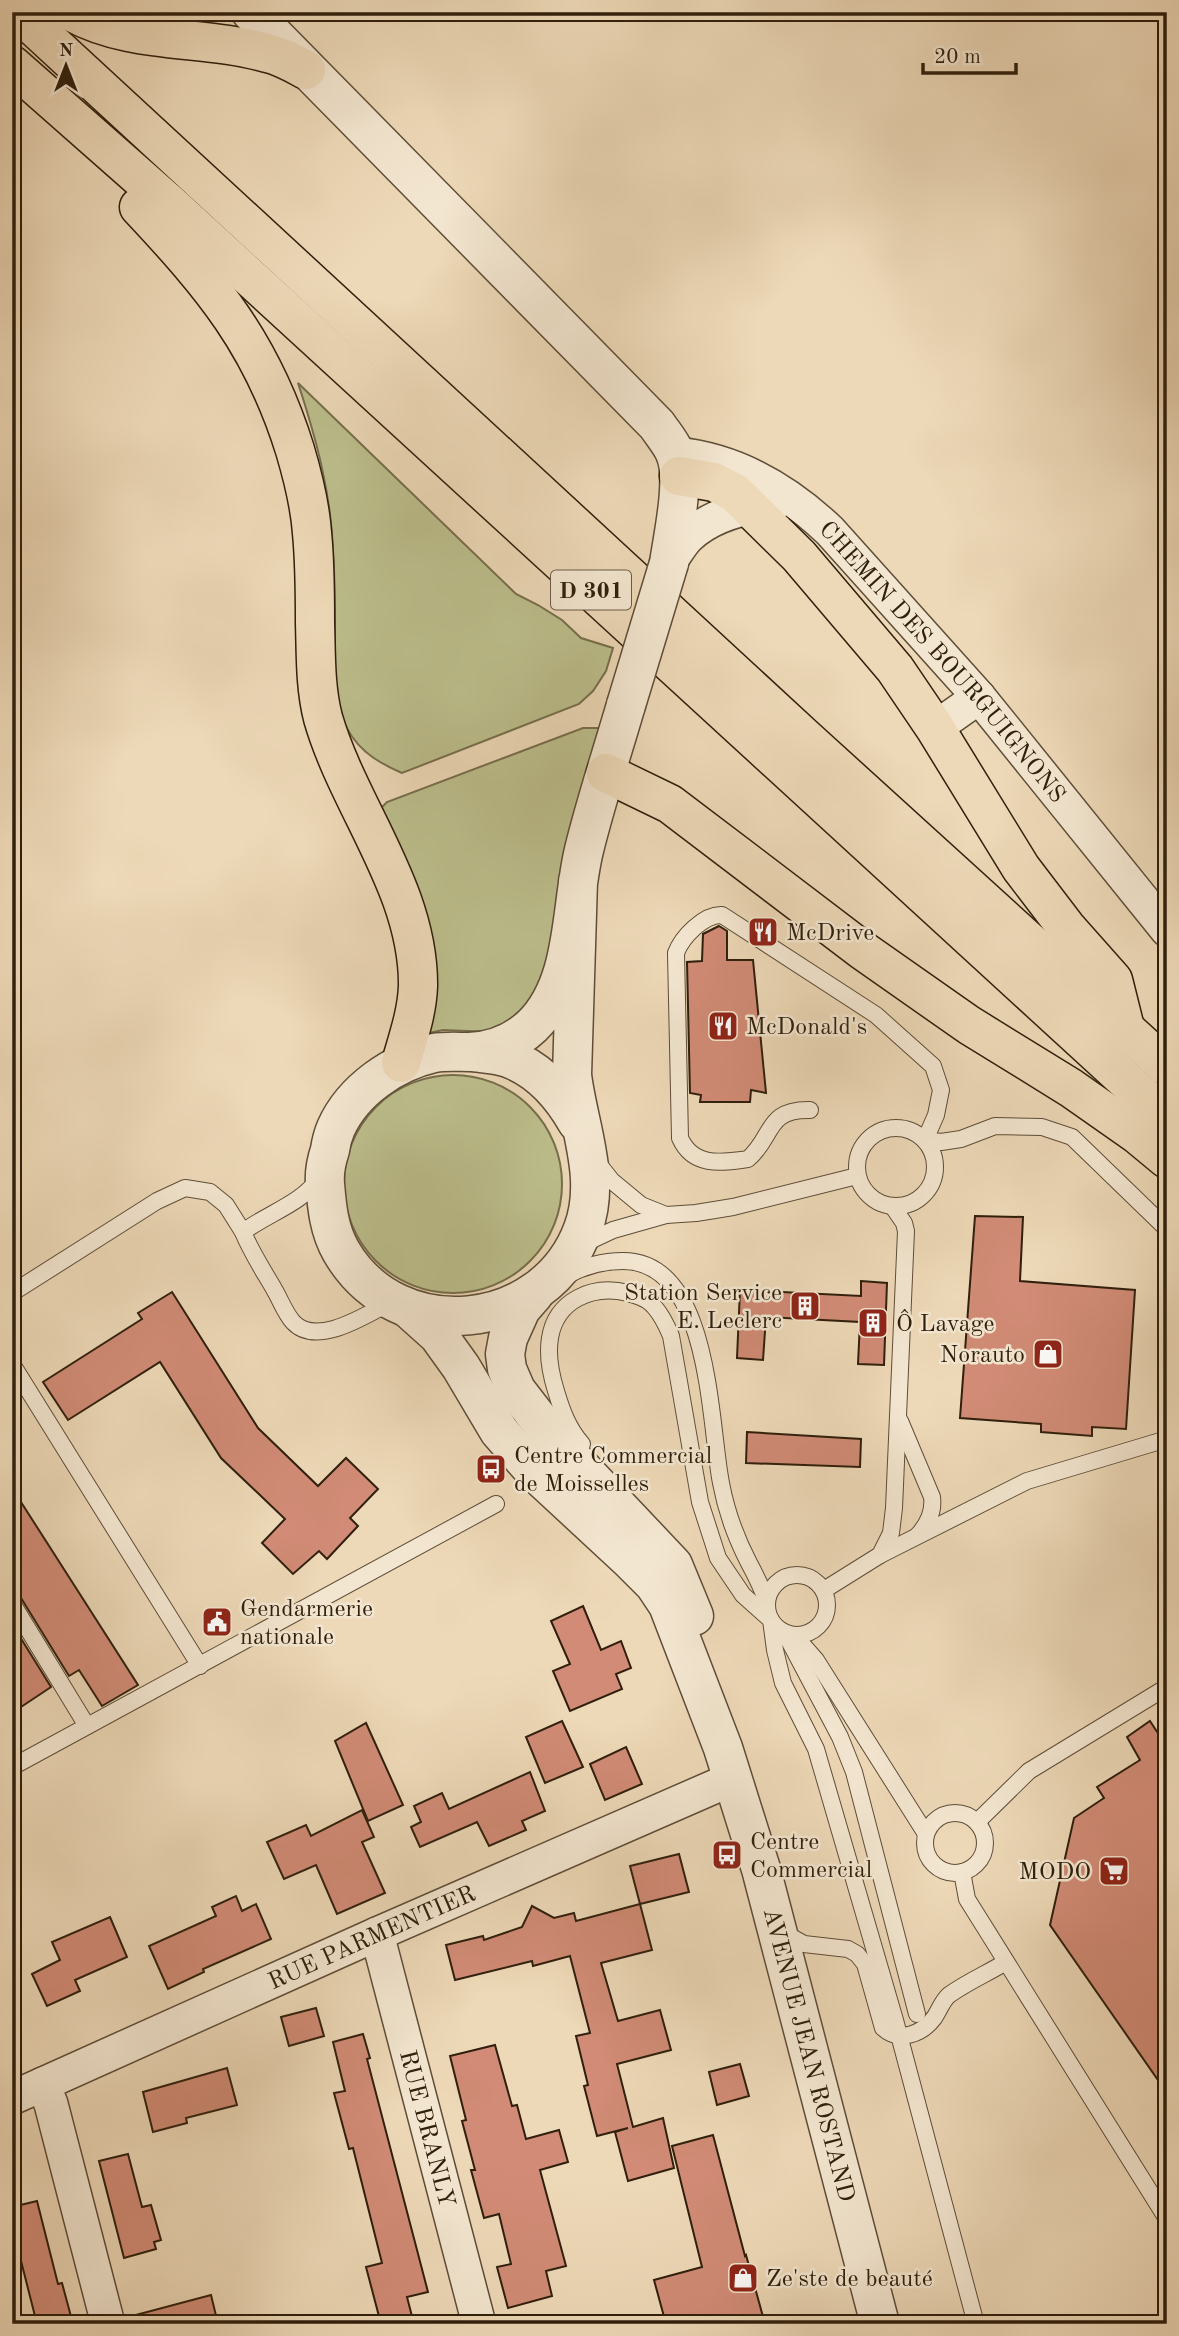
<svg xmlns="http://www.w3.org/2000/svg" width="1179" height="2336" font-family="'Old Standard TT',serif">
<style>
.grass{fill:#bcbe8c;stroke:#766e4c;stroke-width:2}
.building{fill:#d18b76;stroke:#2f1f0c;stroke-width:2}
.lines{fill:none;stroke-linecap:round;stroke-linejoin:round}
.service-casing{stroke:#5e4d37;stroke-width:18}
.minor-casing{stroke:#5e4d37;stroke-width:36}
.tertiary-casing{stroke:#5e4d37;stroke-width:41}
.trunk-casing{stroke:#2f1f0c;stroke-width:41}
.service{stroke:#f3e6d0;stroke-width:16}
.minor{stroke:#f3e6d0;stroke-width:33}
.tertiary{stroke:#f3e6d0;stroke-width:38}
.trunk{stroke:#edd8b7;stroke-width:38}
.tertiary-bridge-casing{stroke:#5e4d37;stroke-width:41;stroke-linecap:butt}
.tertiary-bridge{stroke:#f3e6d0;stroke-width:38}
.labels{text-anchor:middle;stroke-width:5;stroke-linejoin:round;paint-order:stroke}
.shield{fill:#f3e6d0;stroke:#6a5b47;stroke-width:2}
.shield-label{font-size:23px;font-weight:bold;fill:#2f1f0c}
.street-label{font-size:24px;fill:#2f1f0c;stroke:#f3e6d0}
.poi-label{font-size:24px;fill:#2f1f0c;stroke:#f3e6d0;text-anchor:start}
</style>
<rect width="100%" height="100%" fill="#edd8b7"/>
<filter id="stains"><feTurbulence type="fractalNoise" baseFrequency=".00286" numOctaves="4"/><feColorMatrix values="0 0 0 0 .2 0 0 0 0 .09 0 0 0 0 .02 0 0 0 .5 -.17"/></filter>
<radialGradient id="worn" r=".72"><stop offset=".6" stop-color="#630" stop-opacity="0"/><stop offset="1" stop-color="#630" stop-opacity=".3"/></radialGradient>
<!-- grass -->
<g class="grass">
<path d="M298,383L516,594L538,605L562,620L581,638L613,648L606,671L593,691L579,704L402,773C374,761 353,747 342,717C333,691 335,663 335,637C335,608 335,579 333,551C331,493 316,438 298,383Z"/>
<polygon points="583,728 599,728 577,810 549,973 534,1009 493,1032 443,1030 429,1033 378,811 387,802"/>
<circle cx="453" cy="1184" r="109"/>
</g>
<!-- building -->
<g class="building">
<polygon points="719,926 727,931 727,960 753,960 766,1093 751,1090 750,1102 700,1102 701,1095 690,1093 687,962 702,961 703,934"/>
<polygon points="975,1216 1023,1217 1020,1281 1135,1290 1126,1429 1092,1427 1092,1436 1041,1432 1041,1424 960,1418"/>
<polygon points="861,1281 887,1283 884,1365 858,1364 860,1322 766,1317 763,1360 737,1358 740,1290 861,1296"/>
<polygon points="172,1292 258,1428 318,1486 346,1458 378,1489 350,1518 358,1526 327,1559 319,1551 293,1574 262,1543 285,1519 221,1458 160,1362 68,1420 43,1382 142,1319 138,1313"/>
<polygon points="747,1432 861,1439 860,1467 746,1463"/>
<polygon points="12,1488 138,1685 102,1706 79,1670 69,1676 21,1598 12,1593"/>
<polygon points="583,1606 601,1650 621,1641 631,1668 616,1674 622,1689 570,1711 553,1671 570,1664 551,1621"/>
<polygon points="12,1624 51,1687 12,1713"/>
<polygon points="562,1721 583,1767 545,1783 526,1737"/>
<polygon points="1150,1721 1165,1744 1167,1743 1167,2093 1050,1925 1074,1818 1104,1798 1097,1787 1140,1760 1127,1737"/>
<polygon points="366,1723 403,1805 368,1821 335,1741"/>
<polygon points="626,1747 642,1784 605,1800 590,1764"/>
<polygon points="530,1772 545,1811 522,1821 526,1830 489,1846 477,1822 420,1847 411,1827 421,1822 414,1806 442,1793 449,1809"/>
<polygon points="362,1810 374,1837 362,1842 385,1893 337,1914 316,1865 284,1879 267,1842 306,1825 311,1836"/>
<polygon points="679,1854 689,1892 640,1904 630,1866"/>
<polygon points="236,1896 242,1911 256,1904 271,1939 203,1969 204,1972 168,1989 149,1946 216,1916 212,1907"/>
<polygon points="640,1904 652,1950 601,1963 618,2021 660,2010 671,2050 617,2064 633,2127 663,2118 674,2168 628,2181 615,2132 628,2128 597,2136 584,2086 588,2085 576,2036 590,2033 570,1956 533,1966 532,1961 455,1980 446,1945 483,1936 484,1940 522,1927 532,1906 554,1918 574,1913 576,1921"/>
<polygon points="110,1917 127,1957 75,1980 80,1991 47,2006 32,1974 60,1960 52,1942"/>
<polygon points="316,2008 324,2036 289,2046 281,2017"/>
<polygon points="363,2034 370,2058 367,2059 428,2292 407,2297 414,2324 381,2324 366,2267 382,2263 353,2148 349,2149 334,2093 345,2091 333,2042"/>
<polygon points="495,2045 512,2106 517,2105 526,2139 559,2130 568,2162 540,2170 566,2266 546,2271 552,2296 508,2308 497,2267 511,2264 499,2214 484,2218 471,2170 475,2170 462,2121 466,2120 450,2056"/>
<polygon points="740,2064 749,2096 717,2105 709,2072"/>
<polygon points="227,2068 237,2105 186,2118 187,2123 153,2132 143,2092"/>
<polygon points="713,2135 745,2256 746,2255 765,2324 666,2324 654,2280 702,2267 672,2146"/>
<polygon points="128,2154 142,2207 151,2205 161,2240 154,2242 156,2249 124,2258 99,2161"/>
<polygon points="37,2201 58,2284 62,2283 73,2324 37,2324 20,2257 12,2259 12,2207"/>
<polygon points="211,2295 218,2324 133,2324 132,2316"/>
</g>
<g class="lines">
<!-- service casing -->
<g class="service-casing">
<g id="service">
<path d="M810,1110C765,1109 774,1137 748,1159C720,1163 693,1167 680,1138L676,953C682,937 704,914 722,915L876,1015L933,1066L941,1090L936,1115L925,1140L941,1142L961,1139L995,1126L1042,1127L1072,1137L1167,1229"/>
<circle cx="896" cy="1167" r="39"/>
<polyline points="597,1162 612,1181 641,1205 666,1215"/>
<path d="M320,1177C302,1204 268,1213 243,1232C251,1252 263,1270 274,1289C280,1299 285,1313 293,1322C317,1348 367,1314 391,1302"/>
<polyline points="581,1245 613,1230 666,1215 696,1213 733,1207 857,1176"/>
<path d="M566,1276C584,1266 602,1261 623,1261C711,1261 709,1422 721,1483C726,1510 736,1538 749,1563C756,1576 762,1588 767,1602"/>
<polyline points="12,1293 157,1201 185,1188 210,1192 226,1205 243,1232"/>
<polyline points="12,1364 200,1666"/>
<path d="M900,1421L932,1497C934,1512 928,1524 918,1535"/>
<path d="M582,1444C568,1428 562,1411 556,1391C551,1375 547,1356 550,1338C556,1300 593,1284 628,1293C634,1295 642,1297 648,1301C659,1309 666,1324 671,1336L700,1502L718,1558L743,1595L771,1620L775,1650L783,1683L816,1749L895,2020L976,2324"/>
<polyline points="880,1555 1027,1481 1167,1439"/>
<circle cx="797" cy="1605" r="30"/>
<polyline points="824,1590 880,1555 891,1533 894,1508 906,1231 904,1223 893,1207"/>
<polyline points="12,1603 87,1726"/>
<polyline points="785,1633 840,1737 854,1772 917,2014"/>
<polyline points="794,1635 816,1660 926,1834"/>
<polyline points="12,1767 496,1504"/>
<circle cx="955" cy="1843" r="30"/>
<polyline points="977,1822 1029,1771 1167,1687"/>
<polyline points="962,1872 967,1899 1167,2219"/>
<path d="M782,1932L804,1944L848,1949L857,1954L865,1964L883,2028C899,2043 922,2034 934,2018C939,2011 942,2001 949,1995C967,1982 988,1973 1006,1962"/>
</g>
</g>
<!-- minor casing -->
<g class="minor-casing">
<g id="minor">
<path id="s1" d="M676,454C736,460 787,490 830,531L979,697L1167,930"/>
<path d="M669,563C675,555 681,544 688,537C710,516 744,507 774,504"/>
<polyline points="935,728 979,697"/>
<path id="s2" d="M377,1934L479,2324"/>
<polyline points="43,2084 51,2104 108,2324"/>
<path id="s3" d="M12,2098L377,1934L732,1779"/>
</g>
</g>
<!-- tertiary casing -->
<g class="tertiary-casing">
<g id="tertiary">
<path d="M251,12L657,425C663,434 671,443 675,453C686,478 673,536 669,563"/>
<path d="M578,881L572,1075C578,1125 602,1178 583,1229C545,1333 397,1348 341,1251C329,1230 327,1208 325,1184C324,1172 326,1162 330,1150C331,1143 333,1135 336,1128C353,1090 394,1062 434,1053C445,1051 458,1052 469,1052C492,1051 515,1042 532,1026C577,982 570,907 584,850C596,801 612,753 626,705"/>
<path d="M474,1052C485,1054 497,1054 508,1058C539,1069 561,1094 577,1122"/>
<polyline points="534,1294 521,1309 508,1338 505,1354 507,1369 516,1390 553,1438 673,1565 694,1616"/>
<path id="s4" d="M409,1309L438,1335L461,1367L499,1431L534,1471L630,1560L654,1584L668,1605L723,1748L761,1869L880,2324"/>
</g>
</g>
<!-- trunk casing -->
<g class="trunk-casing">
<g id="trunk">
<polyline points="18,12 804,737 1167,1067"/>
<path d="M72,12C132,45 203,35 267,53C281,56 293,63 306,70"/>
<polyline points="12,65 172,206 1167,1118"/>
<path d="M139,207C213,286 262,344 295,450C303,477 310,504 312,533C315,563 315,593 315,623C316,654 315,687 323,718C349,808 419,889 418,986C417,1013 408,1038 401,1063"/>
<polyline points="679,476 714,482 735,493 799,556 895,669 935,728 1021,868 1066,927 1113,980 1125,1028"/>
<polyline points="606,773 670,804 862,950 969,1025 1071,1088 1138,1135 1167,1159"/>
</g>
</g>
<!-- service -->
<use href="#service" class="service"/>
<!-- minor -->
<use href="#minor" class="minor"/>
<!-- tertiary -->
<use href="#tertiary" class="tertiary"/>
<!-- trunk -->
<use href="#trunk" class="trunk"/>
<!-- tertiary-bridge casing -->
<g class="tertiary-bridge-casing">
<polyline id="tertiary-bridge" points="626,705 669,563"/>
</g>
<!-- tertiary-bridge -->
<use href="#tertiary-bridge" class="tertiary-bridge"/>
</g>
<!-- icons -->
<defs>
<g id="restaurant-square" transform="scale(1.575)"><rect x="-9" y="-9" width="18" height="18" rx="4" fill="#8f2418" stroke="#f3e6d0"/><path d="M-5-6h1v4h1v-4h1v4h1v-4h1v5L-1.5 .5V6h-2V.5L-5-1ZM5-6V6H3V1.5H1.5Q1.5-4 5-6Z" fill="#fff"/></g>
<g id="building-square" transform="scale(1.575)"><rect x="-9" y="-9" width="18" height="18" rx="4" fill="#8f2418" stroke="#f3e6d0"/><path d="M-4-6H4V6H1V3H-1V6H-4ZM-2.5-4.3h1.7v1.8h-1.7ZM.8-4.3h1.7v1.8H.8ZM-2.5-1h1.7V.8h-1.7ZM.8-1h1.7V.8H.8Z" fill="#fff"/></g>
<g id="shop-square" transform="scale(1.575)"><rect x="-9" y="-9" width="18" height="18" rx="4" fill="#8f2418" stroke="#f3e6d0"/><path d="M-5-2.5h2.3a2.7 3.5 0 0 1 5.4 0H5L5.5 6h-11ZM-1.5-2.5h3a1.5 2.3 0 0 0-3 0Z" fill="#fff"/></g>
<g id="bus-square" transform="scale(1.575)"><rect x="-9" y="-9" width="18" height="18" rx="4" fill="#8f2418" stroke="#f3e6d0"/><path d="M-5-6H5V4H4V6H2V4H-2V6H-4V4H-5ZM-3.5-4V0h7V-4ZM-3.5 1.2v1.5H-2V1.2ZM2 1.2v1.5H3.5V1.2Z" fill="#fff"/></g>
<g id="civic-square" transform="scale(1.575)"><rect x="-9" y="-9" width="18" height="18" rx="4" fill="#8f2418" stroke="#f3e6d0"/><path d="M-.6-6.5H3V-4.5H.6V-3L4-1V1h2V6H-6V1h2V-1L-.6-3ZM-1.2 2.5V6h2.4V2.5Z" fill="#fff"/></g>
<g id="supermarket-square" transform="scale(1.575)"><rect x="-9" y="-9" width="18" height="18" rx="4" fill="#8f2418" stroke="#f3e6d0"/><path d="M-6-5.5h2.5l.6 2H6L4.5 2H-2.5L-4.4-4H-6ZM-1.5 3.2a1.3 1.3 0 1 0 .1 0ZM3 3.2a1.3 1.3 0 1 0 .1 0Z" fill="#fff"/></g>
</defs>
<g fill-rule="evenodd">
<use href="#restaurant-square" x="763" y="932"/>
<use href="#restaurant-square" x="723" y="1026"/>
<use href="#building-square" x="805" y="1306"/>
<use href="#building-square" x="873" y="1323"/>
<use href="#shop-square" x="1048" y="1354"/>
<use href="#bus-square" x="491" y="1469"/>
<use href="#civic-square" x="217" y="1622"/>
<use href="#bus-square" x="727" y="1855"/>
<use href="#supermarket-square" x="1114" y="1871"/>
<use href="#shop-square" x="743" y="2278"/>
</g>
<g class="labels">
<!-- shield labels -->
<rect class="shield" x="551" y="570.5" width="80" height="39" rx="5"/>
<g class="shield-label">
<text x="591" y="598">D 301</text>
</g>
<!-- street labels -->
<g class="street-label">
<text dy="8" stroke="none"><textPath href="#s1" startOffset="348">CHEMIN DES BOURGUIGNONS</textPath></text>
<text dy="8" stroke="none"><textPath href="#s3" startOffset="394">RUE PARMENTIER</textPath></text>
<text dy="8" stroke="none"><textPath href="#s4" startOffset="868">AVENUE JEAN ROSTAND</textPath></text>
<text dy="8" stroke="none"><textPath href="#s2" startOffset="201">RUE BRANLY</textPath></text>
</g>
<!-- poi labels -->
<g class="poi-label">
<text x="786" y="940">McDrive</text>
<text x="746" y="1034">McDonald's</text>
<text x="782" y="1300" text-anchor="end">Station Service<tspan x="782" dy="28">E. Leclerc</tspan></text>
<text x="896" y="1331">Ô Lavage</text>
<text x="1025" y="1362" text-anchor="end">Norauto</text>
<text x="514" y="1463">Centre Commercial<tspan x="514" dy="28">de Moisselles</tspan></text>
<text x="240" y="1616">Gendarmerie<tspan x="240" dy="28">nationale</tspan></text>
<text x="750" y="1849">Centre<tspan x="750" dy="28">Commercial</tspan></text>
<text x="1091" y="1879" text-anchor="end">MODO</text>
<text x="766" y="2286">Ze'ste de beauté</text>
</g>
</g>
<!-- margin -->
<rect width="1179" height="2336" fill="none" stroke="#edd8b7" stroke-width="42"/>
<rect x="14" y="14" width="1151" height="2308" fill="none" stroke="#2f1f0c" stroke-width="3.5"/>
<rect x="21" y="21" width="1137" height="2294" fill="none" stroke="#2f1f0c" stroke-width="2"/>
<!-- north arrow -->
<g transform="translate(66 66)" stroke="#f3e6d0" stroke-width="5" paint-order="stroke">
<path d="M0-5L12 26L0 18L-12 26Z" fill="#2f1f0c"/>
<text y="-10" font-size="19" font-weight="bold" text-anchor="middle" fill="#2f1f0c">N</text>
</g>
<!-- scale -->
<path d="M923 63v10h93v-10" fill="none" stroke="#2f1f0c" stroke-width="3.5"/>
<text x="934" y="63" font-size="21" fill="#2f1f0c" stroke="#f3e6d0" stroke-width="5" paint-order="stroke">20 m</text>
<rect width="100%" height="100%" filter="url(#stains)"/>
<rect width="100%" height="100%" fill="url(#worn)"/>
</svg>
